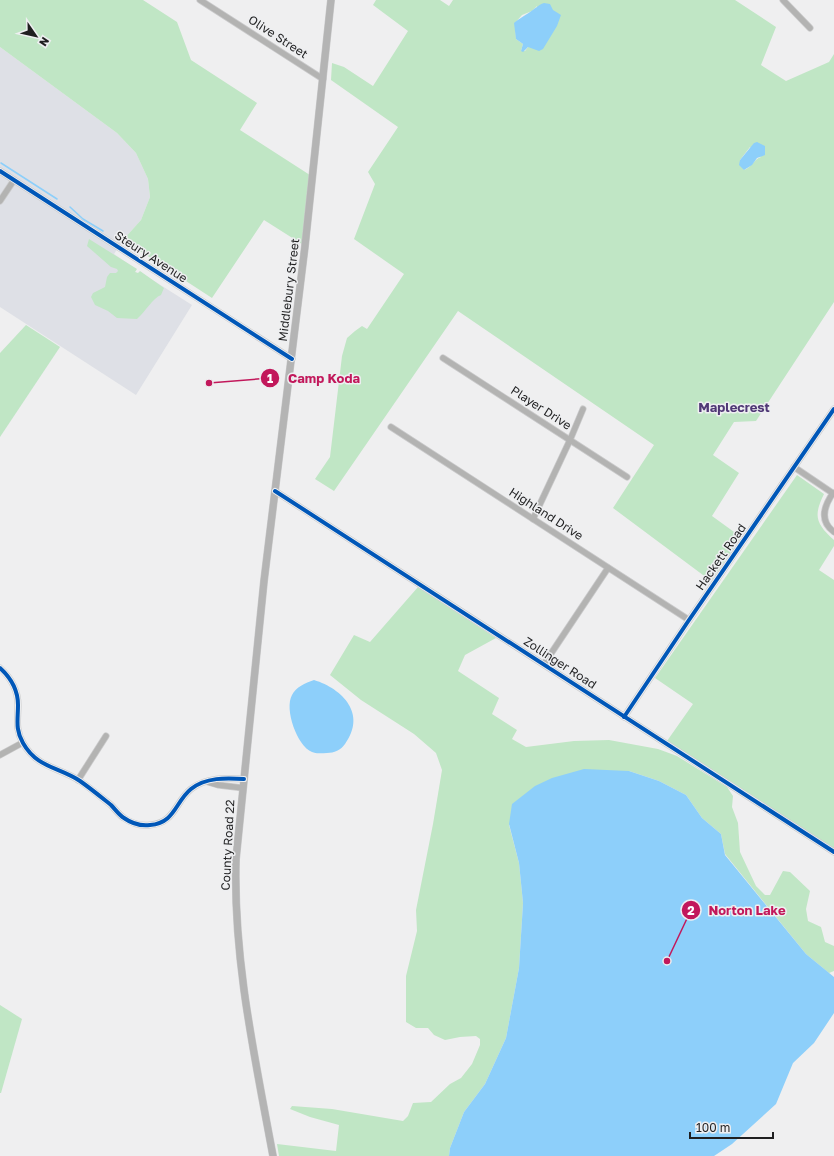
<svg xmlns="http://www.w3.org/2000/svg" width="834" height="1156" font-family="'Golos Text',sans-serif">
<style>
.built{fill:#dee0e6}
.green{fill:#c0e6c5;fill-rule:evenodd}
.water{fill:#8dcffa}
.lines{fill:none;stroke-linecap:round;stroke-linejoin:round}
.stream{stroke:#8dcffa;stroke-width:1.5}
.minor-casing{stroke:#cacacb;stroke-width:7}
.major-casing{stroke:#cacacb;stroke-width:8}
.minor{stroke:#b3b3b2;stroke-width:5.5}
.major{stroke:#b4b4b4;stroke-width:7}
.cycleway-casing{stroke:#eeeff1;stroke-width:6}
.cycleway{stroke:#0057b8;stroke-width:4}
.labels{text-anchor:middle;stroke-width:3;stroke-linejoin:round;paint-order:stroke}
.street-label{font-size:12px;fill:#1f1f20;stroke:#eeeff1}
.neighbourhood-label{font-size:13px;font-weight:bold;fill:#503976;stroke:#eeeff1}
.leader{fill:none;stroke:#c2185b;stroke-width:1.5}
.callout-dot{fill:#c2185b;stroke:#eeeff1;stroke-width:1.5}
.mark-label{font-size:12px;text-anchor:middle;font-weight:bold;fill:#fff}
.callout-label{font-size:13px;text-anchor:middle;font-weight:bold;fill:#c2185b;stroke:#eeeff1;stroke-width:3;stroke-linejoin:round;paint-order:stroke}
</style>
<rect width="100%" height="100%" fill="#efeff0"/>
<!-- built -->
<polygon class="built" points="0,47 117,133 136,153 148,179 150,197 141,220 123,240 114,254 136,269 135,272 138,274 140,272 192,305 136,395 0,307"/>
<!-- green -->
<g class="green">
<polygon points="0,0 143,0 177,22 191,60 257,103 240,130 313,177 305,246 264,220 212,298 123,240 141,220 150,197 148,179 136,153 117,133 0,47"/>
<path d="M376,0H440L449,6L453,0H735L776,27L761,65L786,81L829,62L834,54V302L756,421L734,422L713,455L739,473L712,516L741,537L711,581L613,508L654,445L458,311L334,491L315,479L330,457L342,356L347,338L355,331L362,326L367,329L404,274L354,239L375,184L368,172L398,127L331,80L332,63L344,67L373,86L408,31L373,5ZM537,6L530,47H528L525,51H521L523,44L516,39L515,23L522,15L532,11ZM750,147L761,157C754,159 752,167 744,170L740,160Z"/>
<path d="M89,239L137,269L135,272L138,273L140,271L164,288L161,295C153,298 145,312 137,319L117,318L108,311L95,305L91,297L93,293L105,287L107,277L110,273H116L118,271L117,269L111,267L87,246Z"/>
<polygon points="26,325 60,347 0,437 0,353"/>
<path d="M797,475L824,494C813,516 816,524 834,540V546L819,570L834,580V852L715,776L667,741L693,704L655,678Z"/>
<polygon points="418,587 496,638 465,655 458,671 499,698 492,714 517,730 512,739 526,747 574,741 609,740 658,749 677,756 727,787 733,796 732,807 738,823 740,852 756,886 765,895 770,895 783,871 790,872 810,891 806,909 808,921 821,927 825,942 834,946 834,971 829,973 806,954 725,854 721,834 702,818 686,795 659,781 629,771 509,825 519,863 523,903 519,968 506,1038 485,1084 464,1112 450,1148 449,1156 279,1156 277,1144 336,1151 339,1125 310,1117 290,1109 292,1106 332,1109 403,1121 408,1116 413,1103 431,1102 450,1084 461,1078 472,1064 480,1045 480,1039 476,1036 460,1037 445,1040 434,1035 428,1028 416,1028 406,1022 406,976 417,931 416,910 433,824 442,770 436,753 414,734 361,700 330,675 354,635 370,642"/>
<polygon points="0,1005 22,1019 1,1093 0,1093"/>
</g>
<!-- water -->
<g class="water">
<path d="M544,3L550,4L553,10L561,15L557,26L543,49L539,51L528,47L523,52L521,51L523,44L516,39L514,23C520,18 524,16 530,12C535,9 538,5 544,3Z"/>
<polygon points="757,142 765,146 765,155 757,158 752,165 744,170 739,165 740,160 754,143"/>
<path d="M314,680C343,689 367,714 345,744C341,750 334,753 327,753C322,753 316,754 312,752C297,746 284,709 292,695C296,687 305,683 314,680Z"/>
<polygon points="584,769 629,771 659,781 686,795 702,818 721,834 725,855 806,954 834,977 834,1013 814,1043 793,1063 776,1104 732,1144 714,1156 449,1156 450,1148 464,1112 485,1084 506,1038 519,968 523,903 519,863 509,824 512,804 535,786 552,778"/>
</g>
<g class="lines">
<!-- stream -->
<g class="stream">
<polyline points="1,163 57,199"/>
<polyline points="70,207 83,219 103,231"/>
</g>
<!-- minor casing -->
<g class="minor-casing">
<g id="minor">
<polyline points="200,0 323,79"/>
<polyline points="783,0 810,28"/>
<polyline points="0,171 292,359"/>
<polyline points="0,201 14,180"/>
<polyline points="443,358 627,477"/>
<polyline points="391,427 689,620"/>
<polyline points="794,467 834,494"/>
<polyline points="275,491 834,852"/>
<path d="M833,493C824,506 819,521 834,532"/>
<polyline points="533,519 570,440 583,409"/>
<polyline points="544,664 608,568"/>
<path d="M0,668C11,678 18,690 18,705C18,720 15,729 23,743C37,768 59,767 80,781C90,788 101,797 111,805C115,809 119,815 124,818C131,823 141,826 150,825C175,823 175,802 191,789C206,777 226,778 244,779"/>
<polyline points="624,717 689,620 834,409"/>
<polyline points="0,755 22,743"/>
<polyline points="78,780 106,736"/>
<polyline points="208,782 218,785 243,788"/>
</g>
</g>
<!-- major casing -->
<g class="major-casing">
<path id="major" d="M273,1156C255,1058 233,959 236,859L264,581L305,246L331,0"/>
</g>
<!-- minor -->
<use href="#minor" class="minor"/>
<!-- major -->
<use href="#major" class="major"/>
<!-- cycleway casing -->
<g class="cycleway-casing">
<g id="cycleway">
<polyline points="0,171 292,359"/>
<polyline points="275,491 834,852"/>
<path d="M0,668C11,678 18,690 18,705C18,720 15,729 23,743C37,768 59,767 80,781C90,788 101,797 111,805C115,809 119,815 124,818C131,823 141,826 150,825C175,823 175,802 191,789C206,777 226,778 244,779"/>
<polyline points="624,717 689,620 834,409"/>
</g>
</g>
<!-- cycleway -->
<use href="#cycleway" class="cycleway"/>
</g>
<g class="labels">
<!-- street labels -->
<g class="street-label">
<text transform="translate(278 37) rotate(33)" y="4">Olive Street</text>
<text transform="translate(151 257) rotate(33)" y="4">Steury Avenue</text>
<text transform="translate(289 290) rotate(-83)" y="4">Middlebury Street</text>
<text transform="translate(541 408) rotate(33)" y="4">Player Drive</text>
<text transform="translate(546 514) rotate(33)" y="4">Highland Drive</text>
<text transform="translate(721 557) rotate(-55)" y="4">Hackett Road</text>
<text transform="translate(560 663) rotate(33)" y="4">Zollinger Road</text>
<text transform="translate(228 845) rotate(-87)" y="4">County Road 22</text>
</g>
<!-- neighbourhood labels -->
<g class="neighbourhood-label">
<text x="734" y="412">Maplecrest</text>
</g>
</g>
<!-- callouts -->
<path class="leader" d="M209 383L270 378M667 961L691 910"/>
<g class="callout-dot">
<circle cx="209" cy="383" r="4"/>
<circle cx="667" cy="961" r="4"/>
<circle cx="270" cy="378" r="10"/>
<circle cx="691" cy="910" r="10"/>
</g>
<g class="mark-label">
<text x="270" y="383">1</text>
<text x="691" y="915">2</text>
</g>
<g class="callout-label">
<text x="324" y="383">Camp Koda</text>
<text x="747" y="915">Norton Lake</text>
</g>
<!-- north arrow -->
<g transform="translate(36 36) rotate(124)" stroke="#eeeff1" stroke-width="3" paint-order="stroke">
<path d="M0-3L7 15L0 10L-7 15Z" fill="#1f1f20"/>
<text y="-6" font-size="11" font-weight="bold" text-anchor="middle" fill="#1f1f20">N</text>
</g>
<!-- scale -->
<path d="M690 1132v6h83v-6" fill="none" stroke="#1f1f20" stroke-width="2"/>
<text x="696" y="1132" font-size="12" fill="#1f1f20" stroke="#eeeff1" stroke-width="3" paint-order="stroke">100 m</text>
</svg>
